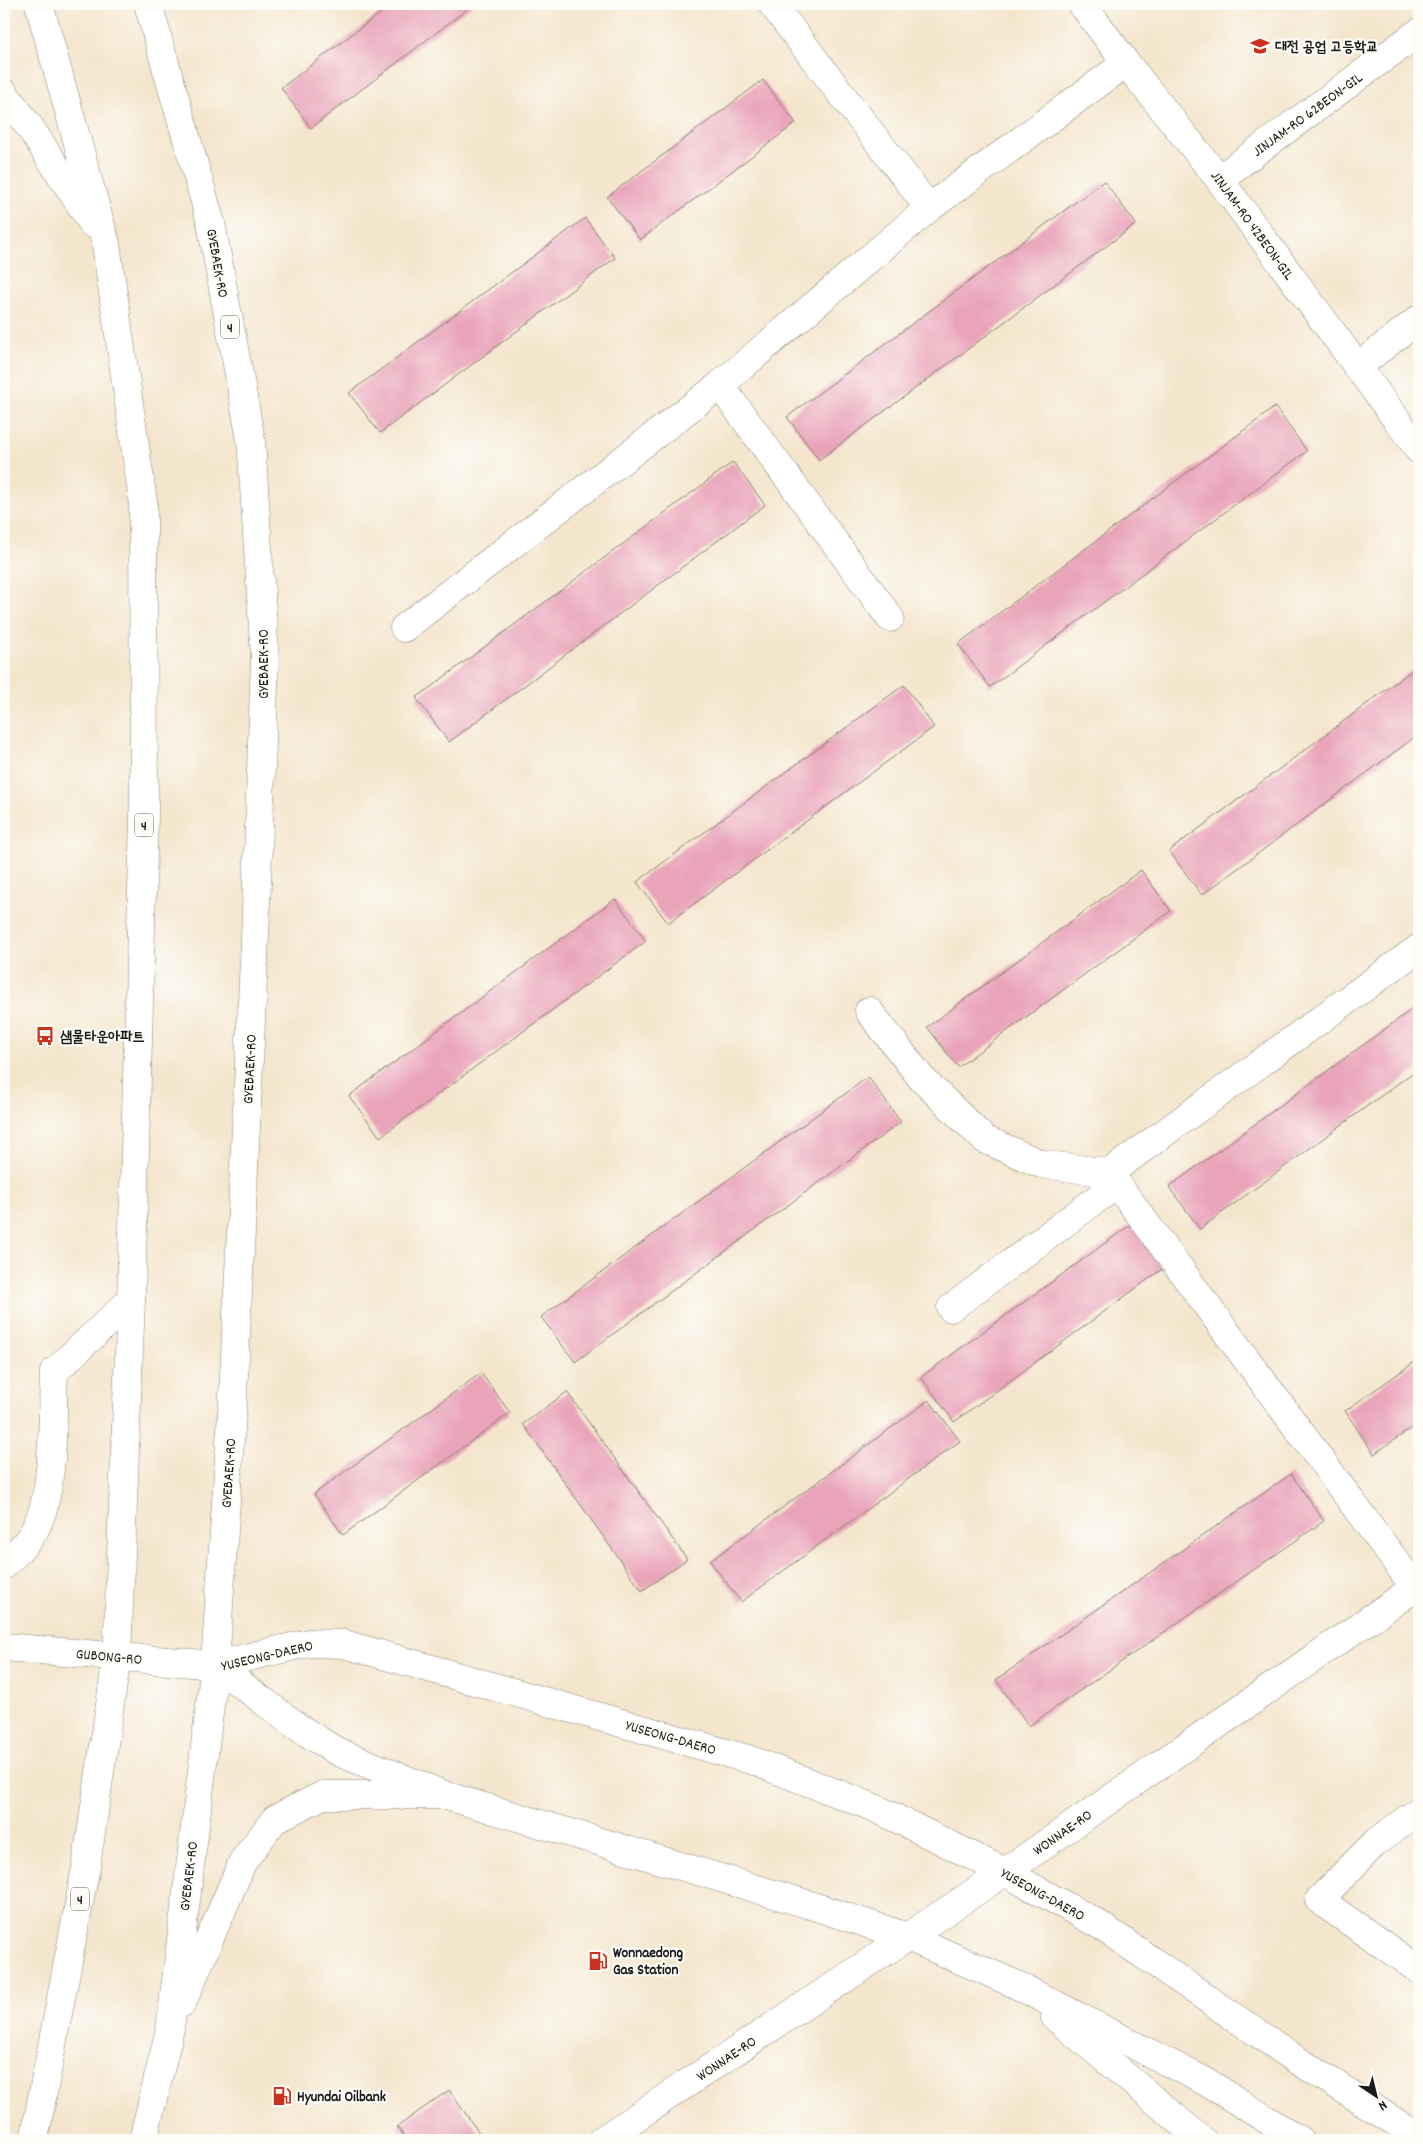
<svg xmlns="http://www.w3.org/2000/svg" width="1423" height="2144" font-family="Dekko,'Poor Story',sans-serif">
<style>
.building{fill:#e9a4ba}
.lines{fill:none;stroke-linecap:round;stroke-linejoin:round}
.minor-casing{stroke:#888174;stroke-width:29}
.major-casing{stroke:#888174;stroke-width:29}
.minor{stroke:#fff;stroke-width:28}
.major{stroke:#fff;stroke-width:28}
.labels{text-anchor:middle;stroke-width:4.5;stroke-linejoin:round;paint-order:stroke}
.shield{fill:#fdfcf7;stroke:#605f5e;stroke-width:1}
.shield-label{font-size:14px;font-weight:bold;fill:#1c1c1c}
.poi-label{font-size:15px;font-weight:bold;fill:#1c1c1c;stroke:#fdfcf7;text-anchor:start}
.street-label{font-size:15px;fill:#1c1c1c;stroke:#fdfcf7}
</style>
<rect width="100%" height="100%" fill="#fdfcf7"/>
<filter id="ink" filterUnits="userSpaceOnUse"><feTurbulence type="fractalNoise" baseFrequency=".02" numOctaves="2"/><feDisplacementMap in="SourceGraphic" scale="10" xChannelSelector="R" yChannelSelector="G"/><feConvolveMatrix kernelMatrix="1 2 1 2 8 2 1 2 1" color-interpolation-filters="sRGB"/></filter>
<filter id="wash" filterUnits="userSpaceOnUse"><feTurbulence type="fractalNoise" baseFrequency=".0096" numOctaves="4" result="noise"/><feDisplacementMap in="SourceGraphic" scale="20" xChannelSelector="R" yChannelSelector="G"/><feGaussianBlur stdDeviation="1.12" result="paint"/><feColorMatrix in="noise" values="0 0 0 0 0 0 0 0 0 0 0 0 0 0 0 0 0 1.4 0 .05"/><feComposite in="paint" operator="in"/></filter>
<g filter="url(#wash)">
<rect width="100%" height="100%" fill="#f4e6cd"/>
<g id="blocks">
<!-- building -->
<g class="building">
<polygon points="392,4 474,4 311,128 281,88"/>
<polygon points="763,80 796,123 640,240 607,197"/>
<polygon points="1104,181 1136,224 819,460 787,417"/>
<polygon points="585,218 615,258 380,433 349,393"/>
<polygon points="1275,407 1307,451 990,687 958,644"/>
<polygon points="733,462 765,505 449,742 416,698"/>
<polygon points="1419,665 1419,734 1202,895 1169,851"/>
<polygon points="904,685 934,727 668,923 637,882"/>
<polygon points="1141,870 1171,911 958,1067 927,1027"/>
<polygon points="615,899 646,941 380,1137 349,1096"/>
<polygon points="1419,1004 1419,1068 1200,1229 1169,1187"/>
<polygon points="868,1077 901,1122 575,1362 541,1317"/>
<polygon points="1137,1220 1169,1264 954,1422 921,1377"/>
<polygon points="1419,1359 1419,1423 1374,1454 1345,1411"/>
<polygon points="481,1373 510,1413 343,1535 314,1494"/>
<polygon points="567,1392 687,1559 642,1591 523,1424"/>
<polygon points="929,1400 960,1441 741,1602 710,1561"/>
<polygon points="1291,1474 1324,1521 1029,1726 996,1680"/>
<polygon points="449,2090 484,2140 407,2140 397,2127"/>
</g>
</g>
</g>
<g filter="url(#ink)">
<use href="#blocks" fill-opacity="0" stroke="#888174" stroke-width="1"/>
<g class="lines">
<!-- minor casing -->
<g class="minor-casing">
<g id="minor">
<polyline points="772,4 929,208"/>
<polyline points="1082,4 1126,63 1219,179 1419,450"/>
<polyline points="1219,179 1419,32"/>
<polyline points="1357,367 1419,319"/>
<polyline points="720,385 890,618"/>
<polyline points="404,628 720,385 929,208 1126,63"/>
<polyline points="869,1011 922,1079 984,1139 1041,1164 1109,1173 1419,948"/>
<polyline points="1109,1173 1419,1593"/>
<polyline points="951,1308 1117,1184"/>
<polyline points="4,1647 215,1665 308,1643 344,1644 751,1760 875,1808 1005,1872 1098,1924 1294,2058 1419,2137"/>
<polyline points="215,1665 298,1727 336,1751 444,1795 807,1904 908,1937 1015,1984 1210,2084 1299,2140"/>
<polyline points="1419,1811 1377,1841 1319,1900 1419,1970"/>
<polyline points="1055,2017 1202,2140"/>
<polyline points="602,2140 1005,1872 1419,1585"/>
</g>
</g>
<!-- major casing -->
<g class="major-casing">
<g id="major">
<polyline points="4,93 31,129 93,224"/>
<path d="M4,1565C13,1556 25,1546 32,1534C56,1499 52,1415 54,1372L131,1300"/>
<polyline points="182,2003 243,1861 275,1819 323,1795 444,1795"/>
<polyline points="34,2140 86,1867 117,1657 131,1300 144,816 143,501 106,244 39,4"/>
<polyline points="143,2140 170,2029 215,1665 233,1397 255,939 265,658 251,440 211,223 148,4"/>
</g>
</g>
<!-- minor -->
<use href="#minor" class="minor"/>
<!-- major -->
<use href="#major" class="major"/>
</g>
</g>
<!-- icons -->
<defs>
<g id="school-bare" transform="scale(1.5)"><path d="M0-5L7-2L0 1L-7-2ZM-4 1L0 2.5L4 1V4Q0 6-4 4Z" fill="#c8321e" stroke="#fdfcf7" stroke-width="2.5" paint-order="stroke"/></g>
<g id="bus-bare" transform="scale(1.5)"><path d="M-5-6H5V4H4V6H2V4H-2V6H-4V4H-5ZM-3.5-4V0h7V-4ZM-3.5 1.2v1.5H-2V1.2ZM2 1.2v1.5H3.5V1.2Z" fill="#c8321e" stroke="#fdfcf7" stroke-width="2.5" paint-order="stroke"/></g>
<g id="fuel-bare" transform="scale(1.5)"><path d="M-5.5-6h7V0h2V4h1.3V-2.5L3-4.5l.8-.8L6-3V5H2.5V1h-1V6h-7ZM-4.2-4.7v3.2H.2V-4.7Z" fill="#c8321e" stroke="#fdfcf7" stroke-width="2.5" paint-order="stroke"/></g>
</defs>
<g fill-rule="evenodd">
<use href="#school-bare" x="1260" y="46"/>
<use href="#bus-bare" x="45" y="1036"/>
<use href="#fuel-bare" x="598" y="1961"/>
<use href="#fuel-bare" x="282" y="2096"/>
</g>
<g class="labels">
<!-- shield labels -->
<g class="shield">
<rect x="221" y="315.5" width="18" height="23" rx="4"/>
<rect x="135" y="813.5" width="18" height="23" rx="4"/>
<rect x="71" y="1887.5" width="18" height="23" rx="4"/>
</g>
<g class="shield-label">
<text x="230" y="332">4</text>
<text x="144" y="830">4</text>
<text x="80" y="1904">4</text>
</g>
<!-- poi labels -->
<g class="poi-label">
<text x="1275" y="51">대전 공업 고등학교</text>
<text x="60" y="1041">샘물타운아파트</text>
<text x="613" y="1957">Wonnaedong<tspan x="613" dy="17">Gas Station</tspan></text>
<text x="297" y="2101">Hyundai Oilbank</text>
</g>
<!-- street labels -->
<g class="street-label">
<text transform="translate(1307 114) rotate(-36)" y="5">JINJAM-RO 62BEON-GIL</text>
<text transform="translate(1253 225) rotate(54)" y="5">JINJAM-RO 42BEON-GIL</text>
<text transform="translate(218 263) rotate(80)" y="5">GYEBAEK-RO</text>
<text transform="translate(263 664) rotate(-90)" y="5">GYEBAEK-RO</text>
<text transform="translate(249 1069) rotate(-87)" y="5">GYEBAEK-RO</text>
<text transform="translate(228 1473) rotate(-86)" y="5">GYEBAEK-RO</text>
<text transform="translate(267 1655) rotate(-13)" y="5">YUSEONG-DAERO</text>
<text transform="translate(109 1656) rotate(5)" y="5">GUBONG-RO</text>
<text transform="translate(671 1737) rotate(16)" y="5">YUSEONG-DAERO</text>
<text transform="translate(1062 1832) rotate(-35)" y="5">WONNAE-RO</text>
<text transform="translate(188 1876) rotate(-83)" y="5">GYEBAEK-RO</text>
<text transform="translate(1043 1894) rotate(29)" y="5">YUSEONG-DAERO</text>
<text transform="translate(726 2058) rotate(-34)" y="5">WONNAE-RO</text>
</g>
</g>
<!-- margin -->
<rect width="1423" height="2144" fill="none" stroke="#fdfcf7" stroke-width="20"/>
<!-- north arrow -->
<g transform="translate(1376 2096) rotate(145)" stroke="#fdfcf7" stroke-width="4" paint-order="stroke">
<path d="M0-4L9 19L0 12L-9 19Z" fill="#1c1c1c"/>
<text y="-8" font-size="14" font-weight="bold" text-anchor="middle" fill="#1c1c1c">N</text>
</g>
</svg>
